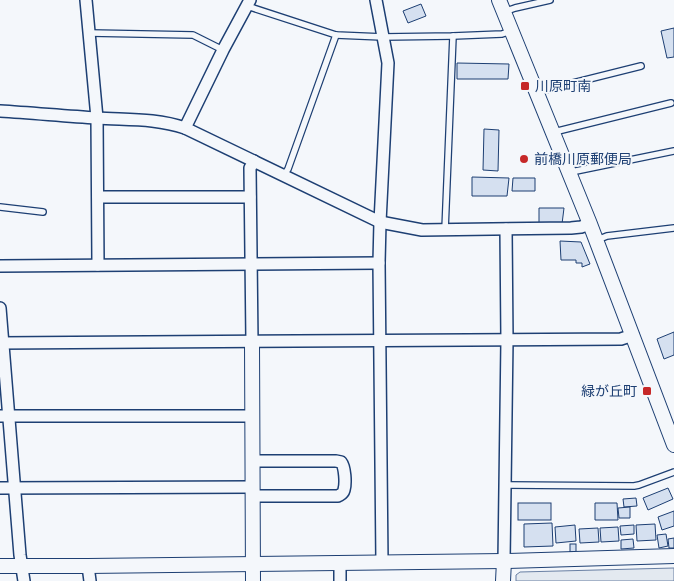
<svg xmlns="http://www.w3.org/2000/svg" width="674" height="581" font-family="Raleway,'Noto Sans JP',sans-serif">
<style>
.green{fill:#e3e9f0;stroke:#687fa3}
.building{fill:#d5e0f0;stroke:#1d3f73}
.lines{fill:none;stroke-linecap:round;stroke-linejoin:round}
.service-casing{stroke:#1d3f73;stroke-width:8}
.minor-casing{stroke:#1d3f73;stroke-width:14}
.tertiary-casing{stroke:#1d3f73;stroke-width:16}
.service{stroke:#f4f7fb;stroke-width:5.5}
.minor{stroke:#f4f7fb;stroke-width:11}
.tertiary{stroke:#f4f7fb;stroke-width:14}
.poi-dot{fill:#c62828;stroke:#f4f7fb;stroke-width:2}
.labels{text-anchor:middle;stroke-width:4;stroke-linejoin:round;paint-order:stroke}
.poi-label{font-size:14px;fill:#1d3f73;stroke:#f4f7fb;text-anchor:start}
</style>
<rect width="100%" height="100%" fill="#f4f7fb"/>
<!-- green -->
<polygon class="green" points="674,568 674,581 516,581 516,575 520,572"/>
<!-- building -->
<g class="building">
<polygon points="421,4 426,16 408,23 403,11"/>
<polygon points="674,28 674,57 667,58 661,31"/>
<polygon points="457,63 509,64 508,79 457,79"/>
<polygon points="484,129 499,130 498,171 483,170"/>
<polygon points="472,177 509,178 507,196 472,196"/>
<polygon points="513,178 535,178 535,191 512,191"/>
<polygon points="539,208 564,208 562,224 539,225"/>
<polygon points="560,241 581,242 590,264 582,267 582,263 576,263 576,260 561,260"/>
<polygon points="674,332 674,355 664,359 657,339"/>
<polygon points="668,488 673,499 648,510 643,498"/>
<polygon points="636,498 637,506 624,507 623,499"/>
<rect x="518" y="503" width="33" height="17"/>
<polygon points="595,503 617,503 618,520 595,520"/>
<polygon points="630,507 630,518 619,518 618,508"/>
<polygon points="674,511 674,526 662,530 658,517"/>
<polygon points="552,523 553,546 524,547 524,524"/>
<polygon points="655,524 656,540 637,541 636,525"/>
<polygon points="575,525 576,541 556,543 555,527"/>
<polygon points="634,525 634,534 621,535 620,526"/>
<polygon points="618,527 619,541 601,542 600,528"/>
<polygon points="598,528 599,542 580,543 579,529"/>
<polygon points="666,534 668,546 659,548 657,535"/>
<polygon points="674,538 674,548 669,548 668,539"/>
<polygon points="633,539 634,548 621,549 621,540"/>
<rect x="570" y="544" width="6" height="8"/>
</g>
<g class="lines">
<!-- service casing -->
<g class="service-casing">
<g id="service">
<polyline points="247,6 336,35 383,37 453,36 502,34 511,31"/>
<polyline points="504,12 515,8 550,0"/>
<polyline points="90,33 193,35 223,50"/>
<polyline points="537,93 549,89 641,66"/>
<polyline points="554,132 671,103"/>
<polyline points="569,174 576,171 674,151"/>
<polyline points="284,175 288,169 336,35"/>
<polyline points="0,207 43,212"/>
<polyline points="445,230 453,36"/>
<polyline points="597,240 607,236 674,228"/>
<polyline points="506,485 634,486 639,485 674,472"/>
</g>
</g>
<!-- minor casing -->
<g class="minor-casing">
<g id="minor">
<polyline points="86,0 97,118 98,265"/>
<polyline points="376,0 388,63 380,222 379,263 382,563"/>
<path d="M0,111C32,113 65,116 97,118C127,120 156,118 185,128L380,222L422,230L571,228L581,227L590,224"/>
<polyline points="185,128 223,50 250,0"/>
<polyline points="98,197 250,197"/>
<polyline points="0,266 379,263"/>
<polyline points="0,308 20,555 24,581"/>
<polyline points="252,342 250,168 254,161"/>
<polyline points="0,343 621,339 633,335"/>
<polyline points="0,416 252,416"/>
<polyline points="0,488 252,487"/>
<path d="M252,496H338C341,494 343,494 344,490C346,483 345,467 341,462L336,461H253"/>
<polyline points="504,561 507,340 506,229"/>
<polyline points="88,566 90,581"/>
<polyline points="340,581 340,564"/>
</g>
</g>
<!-- tertiary casing -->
<g class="tertiary-casing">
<g id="tertiary">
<polyline points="499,0 590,224 674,445"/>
<polyline points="252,342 253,581"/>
<polyline points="0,566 88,566 504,561 674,556"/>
<polyline points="503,581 504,561"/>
</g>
</g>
<!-- service -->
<use href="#service" class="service"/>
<!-- minor -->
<use href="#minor" class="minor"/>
<!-- tertiary -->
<use href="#tertiary" class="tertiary"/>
</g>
<!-- markers -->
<g class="poi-dot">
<rect x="520" y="81" width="10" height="10" rx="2.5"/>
<circle cx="524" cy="159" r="5"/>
<rect x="642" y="386" width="10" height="10" rx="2.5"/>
</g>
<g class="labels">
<!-- poi labels -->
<g class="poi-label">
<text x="535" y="91">川原町南</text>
<text x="534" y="164">前橋川原郵便局</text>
<text x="637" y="396" text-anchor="end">緑が丘町</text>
</g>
</g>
</svg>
